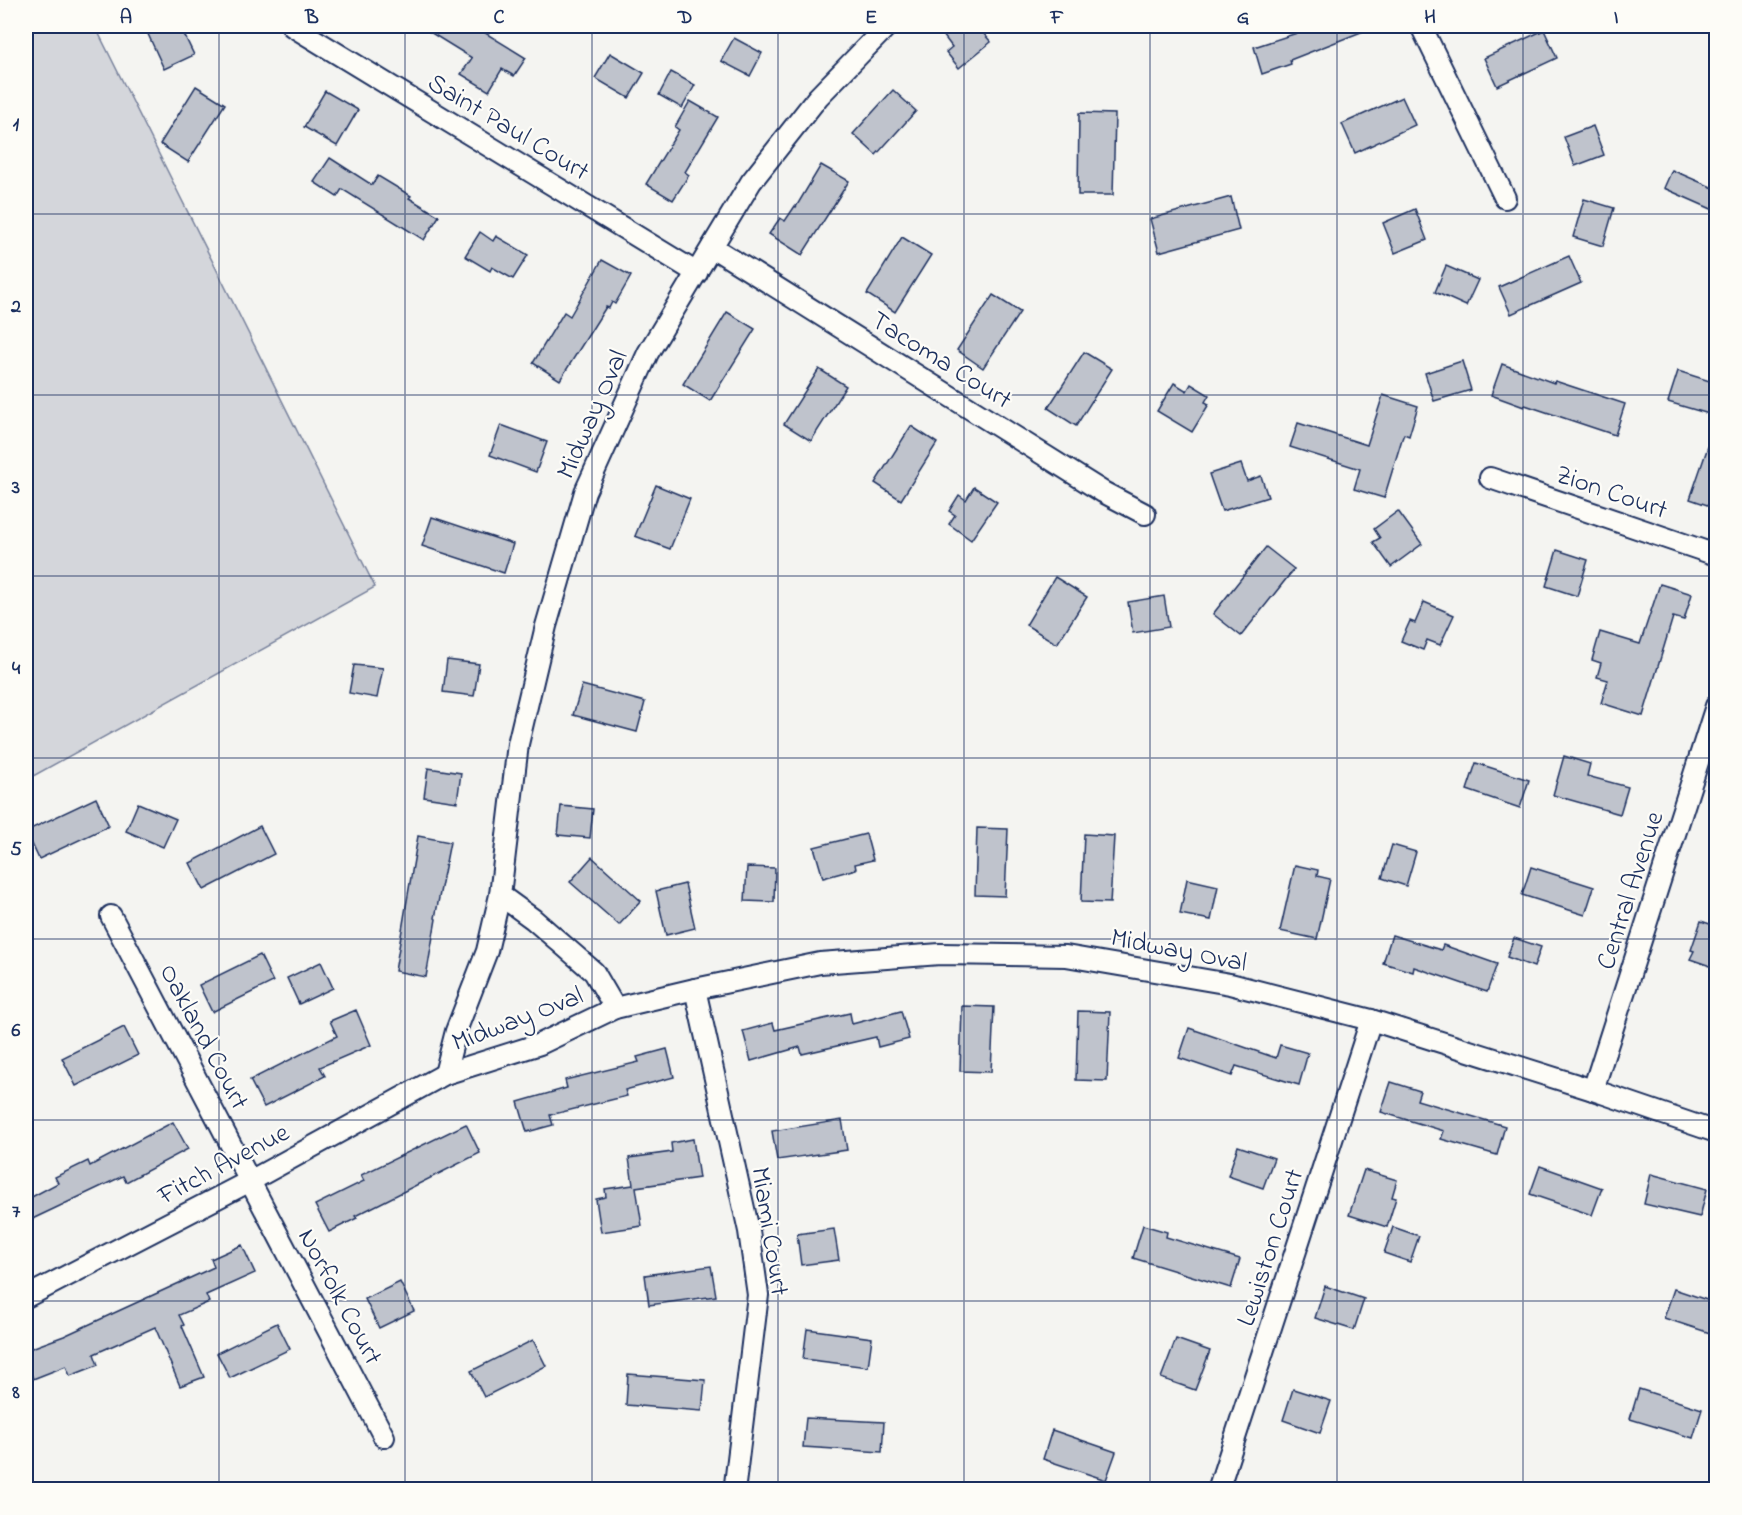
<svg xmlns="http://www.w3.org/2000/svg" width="1742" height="1515" font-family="'Indie Flower',sans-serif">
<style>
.green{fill:#d4d6db;stroke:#78829c;stroke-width:1.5}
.building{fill:#bfc3cc;stroke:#1b2f5e;stroke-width:1.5}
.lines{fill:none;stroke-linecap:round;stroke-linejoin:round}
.street-casing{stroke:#1b2f5e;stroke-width:24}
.street{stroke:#fdfcf7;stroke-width:20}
.grid{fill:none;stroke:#1b2f5e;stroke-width:1.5;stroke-opacity:0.55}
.labels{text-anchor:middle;stroke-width:4.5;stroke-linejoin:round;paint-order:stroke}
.street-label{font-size:27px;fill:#1b2f5e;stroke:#fdfcf7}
.neatline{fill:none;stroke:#1b2f5e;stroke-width:2}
.grid-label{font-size:20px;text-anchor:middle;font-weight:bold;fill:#1b2f5e}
</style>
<rect width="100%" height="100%" fill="#f4f4f1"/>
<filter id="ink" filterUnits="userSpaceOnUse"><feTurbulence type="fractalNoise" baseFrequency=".0167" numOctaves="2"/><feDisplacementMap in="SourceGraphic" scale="12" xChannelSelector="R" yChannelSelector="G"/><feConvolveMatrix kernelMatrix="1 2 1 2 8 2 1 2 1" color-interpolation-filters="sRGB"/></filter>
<g filter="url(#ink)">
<!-- green -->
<polygon class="green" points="26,26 95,26 375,587 26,780"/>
<!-- building -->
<g class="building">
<polygon points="162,26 180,26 194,55 164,69 147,32"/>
<polygon points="420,26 474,26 526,58 514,76 502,69 489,91 461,74 472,58"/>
<polygon points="955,26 977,26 991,42 959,68 946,52 952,47 943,35"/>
<polygon points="1297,26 1374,26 1374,27 1290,60 1291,64 1262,74 1254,47 1300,32"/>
<polygon points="1544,30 1557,58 1497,86 1484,58"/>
<polygon points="734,38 762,53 750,76 721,61"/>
<polygon points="610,53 644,73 629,98 595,78"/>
<polygon points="671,72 695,85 682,108 659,95"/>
<polygon points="196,86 225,104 188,162 160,144"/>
<polygon points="893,90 916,111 876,155 853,134"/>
<polygon points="325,91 358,110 337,146 304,127"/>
<polygon points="1402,97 1415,125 1355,153 1342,124"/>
<polygon points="690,101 718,117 685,172 689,175 673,200 646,184 679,130 675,127"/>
<polygon points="1079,113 1115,114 1113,195 1078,195"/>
<polygon points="1593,126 1604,155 1575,166 1564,137"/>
<polygon points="330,158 372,185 378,176 411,196 409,198 439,216 424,240 342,189 337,197 314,182"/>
<polygon points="821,165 849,181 802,255 769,234 780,218 785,221 795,206 796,207"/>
<polygon points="1672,170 1716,189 1716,211 1664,188"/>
<polygon points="1231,197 1239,230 1159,252 1150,219"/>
<polygon points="1584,199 1614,208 1603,246 1573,237"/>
<polygon points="1415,209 1427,240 1395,253 1383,223"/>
<polygon points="480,232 493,241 496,236 528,255 513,279 492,267 490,271 465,256"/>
<polygon points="902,237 931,255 895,312 867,294"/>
<polygon points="1569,256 1581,283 1511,314 1499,287"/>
<polygon points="602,260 631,276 615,304 612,302 609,308 606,307 560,380 533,363 564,312 570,316"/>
<polygon points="1446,266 1478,280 1466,306 1435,292"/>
<polygon points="993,295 1020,312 983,368 957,350"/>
<polygon points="727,312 755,329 710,401 683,384"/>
<polygon points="1084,352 1112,369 1076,426 1048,408"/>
<polygon points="1462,361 1471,390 1434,401 1425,373"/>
<polygon points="1502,364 1554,383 1555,381 1625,404 1615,435 1525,405 1524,407 1491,395"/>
<polygon points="819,369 846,386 811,441 784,424"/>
<polygon points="1678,371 1716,383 1716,416 1668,402"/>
<polygon points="1174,383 1187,391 1191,384 1209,395 1205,402 1209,404 1192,432 1157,411"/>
<polygon points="1383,395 1418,406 1409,436 1404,434 1402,439 1384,498 1354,489 1360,469 1290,447 1298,423 1367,445"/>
<polygon points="501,425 547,442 536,472 490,455"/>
<polygon points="911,426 937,443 901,500 875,483"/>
<polygon points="1713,432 1716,432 1716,508 1690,499"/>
<polygon points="1241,464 1247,481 1261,476 1268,497 1222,511 1209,474"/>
<polygon points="656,485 690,499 670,549 635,536"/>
<polygon points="974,487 997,502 971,540 949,524 955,515 949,511 959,495 966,500"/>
<polygon points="1398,511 1422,544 1391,567 1373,542 1380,538 1374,529"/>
<polygon points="432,517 513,544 504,573 422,546"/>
<polygon points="1266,547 1294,569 1241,636 1213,614"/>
<polygon points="1557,550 1588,560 1577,596 1546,586"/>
<polygon points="1055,577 1087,597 1057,644 1026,625"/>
<polygon points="1660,584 1692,594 1684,620 1673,617 1643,716 1601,703 1608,680 1597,677 1601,663 1592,660 1600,632 1640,644"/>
<polygon points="1164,596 1169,627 1133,633 1128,602"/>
<polygon points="1424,602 1454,615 1440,645 1427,640 1423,650 1401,641 1410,621 1415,623"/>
<polygon points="447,660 479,664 474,696 443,692"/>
<polygon points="354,665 383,668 377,698 349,693"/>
<polygon points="582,685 645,702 637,732 573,715"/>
<polygon points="1564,756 1590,764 1587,776 1628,787 1620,814 1553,795"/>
<polygon points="1476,763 1529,780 1520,808 1467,790"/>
<polygon points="428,768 461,773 457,802 424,797"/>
<polygon points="96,798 109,826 39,859 26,831"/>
<polygon points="138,803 176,819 163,847 126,831"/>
<polygon points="561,806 593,809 590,838 558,835"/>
<polygon points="260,826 274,854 204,890 190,863"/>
<polygon points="977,828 1008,829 1005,896 975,895"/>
<polygon points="866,834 873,860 855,864 856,869 823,878 814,847"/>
<polygon points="1084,834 1114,836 1110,903 1081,902"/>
<polygon points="418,836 450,842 435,918 436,919 426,977 395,971"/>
<polygon points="1392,845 1416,852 1406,886 1382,878"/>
<polygon points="592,857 641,901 619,925 570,882"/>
<polygon points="1295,865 1318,870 1317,876 1330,879 1317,939 1280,931"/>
<polygon points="747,867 775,868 774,902 745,901"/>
<polygon points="1531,867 1594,887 1585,915 1522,895"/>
<polygon points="1187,879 1218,886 1211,920 1180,914"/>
<polygon points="685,884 695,928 666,935 656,891"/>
<polygon points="1701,921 1716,926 1716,968 1690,959 1694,951 1691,950"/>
<polygon points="1392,935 1441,950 1443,945 1497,964 1487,992 1414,967 1413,972 1383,963"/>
<polygon points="1514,938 1541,947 1534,967 1507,957"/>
<polygon points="260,955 273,982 212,1012 199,985"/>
<polygon points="321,962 333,988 299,1004 287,978"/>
<polygon points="962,1006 994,1007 991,1072 960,1071"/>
<polygon points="356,1010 371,1045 320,1067 325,1076 264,1107 250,1080 337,1036 330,1021"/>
<polygon points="901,1011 909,1039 878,1047 876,1037 802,1054 800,1047 751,1061 743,1031 773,1023 775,1030 850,1013 852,1024"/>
<polygon points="1078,1011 1110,1012 1107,1081 1076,1080"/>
<polygon points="124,1027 138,1055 76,1086 62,1058"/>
<polygon points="1189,1028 1276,1058 1280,1045 1308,1053 1299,1085 1236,1066 1232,1076 1179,1058"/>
<polygon points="667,1049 674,1077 625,1090 627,1096 550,1115 553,1125 527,1132 518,1102 567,1088 565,1080 639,1062 637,1057"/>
<polygon points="1391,1082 1420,1091 1417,1100 1505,1126 1497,1155 1441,1139 1444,1131 1381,1112"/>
<polygon points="842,1120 847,1150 777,1160 772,1131"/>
<polygon points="173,1122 188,1149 126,1182 123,1176 26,1222 26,1200 58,1183 55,1177 88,1161 90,1166"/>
<polygon points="466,1124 480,1153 355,1216 357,1218 329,1232 315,1205 364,1181 361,1175"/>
<polygon points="693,1139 699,1178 636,1187 642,1226 601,1232 596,1199 606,1197 605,1189 633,1185 629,1158 672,1152 671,1143"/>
<polygon points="1238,1146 1274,1158 1263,1188 1228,1176"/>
<polygon points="1540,1166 1602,1188 1592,1215 1530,1194"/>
<polygon points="1364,1170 1397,1180 1392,1197 1396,1198 1387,1227 1349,1215"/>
<polygon points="1651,1174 1707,1189 1700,1217 1644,1204"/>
<polygon points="1143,1225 1167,1232 1166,1237 1240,1259 1231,1288 1133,1258"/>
<polygon points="1393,1227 1419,1236 1410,1262 1384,1253"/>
<polygon points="834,1229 839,1260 801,1265 797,1234"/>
<polygon points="242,1245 255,1273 206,1295 209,1302 179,1315 184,1325 182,1326 204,1377 180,1386 155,1327 94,1354 98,1365 70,1376 66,1366 33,1379 26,1360 26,1350 64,1336 214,1267 211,1259"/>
<polygon points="711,1266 716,1296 649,1305 645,1275"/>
<polygon points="400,1282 414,1311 379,1328 365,1299"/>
<polygon points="1325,1286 1364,1299 1354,1330 1315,1318"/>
<polygon points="1674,1289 1716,1303 1716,1335 1664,1318"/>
<polygon points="277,1323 290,1349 230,1378 217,1353"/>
<polygon points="807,1329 872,1338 868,1367 803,1359"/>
<polygon points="1176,1339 1210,1351 1195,1390 1161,1378"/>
<polygon points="533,1340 546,1366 484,1397 471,1371"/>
<polygon points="628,1374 705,1380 702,1411 626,1405"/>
<polygon points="1293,1389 1331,1401 1320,1433 1283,1420"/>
<polygon points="1639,1389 1702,1409 1693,1438 1630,1419"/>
<polygon points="806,1418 884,1422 882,1452 803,1447"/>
<polygon points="1052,1430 1116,1452 1106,1480 1043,1459"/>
</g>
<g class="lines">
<!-- street casing -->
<g class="street-casing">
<g id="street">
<polyline points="292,26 697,273"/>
<polyline points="1421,26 1505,198"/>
<polyline points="712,247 1103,492 1145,514"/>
<polyline points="1490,478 1716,555"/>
<polyline points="500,895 533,919 594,972 615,1008"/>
<polyline points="111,916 384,1437"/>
<polyline points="695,989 749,1231 758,1295 735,1484"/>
<polyline points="445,1074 456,1031 487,951 500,895 518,744 546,626 585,492 648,353 751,182 818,97 887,26"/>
<polyline points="1593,1090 1716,706"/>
<polyline points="26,1297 250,1181 445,1074 540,1044 615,1008 695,989 820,963 940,954 1066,956 1230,984 1371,1020 1593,1090 1716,1132"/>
<polyline points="1218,1490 1371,1020"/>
</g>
</g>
<!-- street -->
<use href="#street" class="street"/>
</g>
</g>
<!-- grid -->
<path class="grid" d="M219,26V1490M405,26V1490M592,26V1490M778,26V1490M964,26V1490M1150,26V1490M1337,26V1490M1523,26V1490M26,214H1716M26,395H1716M26,576H1716M26,758H1716M26,939H1716M26,1120H1716M26,1301H1716"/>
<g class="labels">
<!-- street labels -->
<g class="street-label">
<text transform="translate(509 126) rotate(31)" y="9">Saint Paul Court</text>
<text transform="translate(942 359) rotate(32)" y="9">Tacoma Court</text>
<text transform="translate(591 414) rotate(-66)" y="9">Midway Oval</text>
<text transform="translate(1612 491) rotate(19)" y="9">Zion Court</text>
<text transform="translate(1629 890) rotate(-72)" y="9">Central Avenue</text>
<text transform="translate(1179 949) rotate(11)" y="9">Midway Oval</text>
<text transform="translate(517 1018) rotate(-21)" y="9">Midway Oval</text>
<text transform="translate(205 1036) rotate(62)" y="9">Oakland Court</text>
<text transform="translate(223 1163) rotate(-28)" y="9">Fitch Avenue</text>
<text transform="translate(771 1231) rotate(81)" y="9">Miami Court</text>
<text transform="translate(1269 1247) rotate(-72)" y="9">Lewiston Court</text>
<text transform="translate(341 1296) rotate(62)" y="9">Norfolk Court</text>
</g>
</g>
<!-- margin -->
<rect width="1742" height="1515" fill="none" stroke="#fdfcf7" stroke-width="66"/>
<rect x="33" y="33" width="1676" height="1449" class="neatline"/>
<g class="grid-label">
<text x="126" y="23">A</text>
<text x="312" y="23">B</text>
<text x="499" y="23">C</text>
<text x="685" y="23">D</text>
<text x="871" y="23">E</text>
<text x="1057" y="23">F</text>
<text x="1243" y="23">G</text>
<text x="1430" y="23">H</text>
<text x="1616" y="23">I</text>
<text x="16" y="130">1</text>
<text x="16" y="312">2</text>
<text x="16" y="493">3</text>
<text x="16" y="674">4</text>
<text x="16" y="855">5</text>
<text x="16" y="1036">6</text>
<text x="16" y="1217">7</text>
<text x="16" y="1398">8</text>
</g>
</svg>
